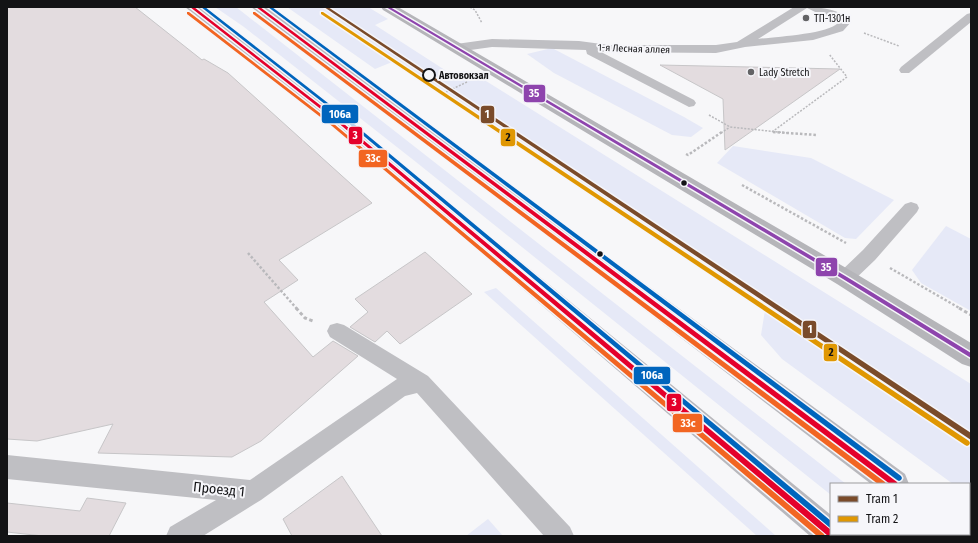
<svg xmlns="http://www.w3.org/2000/svg" width="978" height="543" font-family="'Fira Sans Condensed',sans-serif">
<style>
.green{fill:#e6e9f7}
.building{fill:#e3dcdf;stroke:#c7c6c8}
.lines{fill:none;stroke-linecap:round;stroke-linejoin:round}
.path-far2{stroke:#b9b9bc;stroke-width:1.5;stroke-dasharray:2 1.5;stroke-linecap:butt}
.path-far1{stroke:#b9b9bc;stroke-width:2.5;stroke-dasharray:2.5 2;stroke-linecap:butt}
.path{stroke:#b9b9bc;stroke-width:3;stroke-dasharray:3.5 2.5;stroke-linecap:butt}
.lane{fill:#bfbfc3;fill-rule:evenodd}
.secondary{fill:#b5b5b9;fill-rule:evenodd}
.primary{fill:#b8b8bd;fill-rule:evenodd}
.bus-1-casing{stroke:#f6f6fa;stroke-width:3}
.bus-2-casing{stroke:#f6f6fa;stroke-width:3}
.bus-3-casing{stroke:#f6f6fa;stroke-width:3}
.bus-4-casing{stroke:#f6f6fa;stroke-width:3}
.bus-1{fill:#e4002b;fill-rule:evenodd}
.bus-2{fill:#f26522;fill-rule:evenodd}
.bus-3{fill:#0065bd;fill-rule:evenodd}
.bus-4{fill:#8e44ad;fill-rule:evenodd}
.tram-1-casing{stroke:#f6f6fa;stroke-width:3}
.tram-2-casing{stroke:#f6f6fa;stroke-width:3}
.tram-1{fill:#7a4b2a;fill-rule:evenodd}
.tram-2{fill:#e09702;fill-rule:evenodd}
.poi-dot{fill:#636365;stroke:#f6f6fa;stroke-width:1.5}
.stop-dot{fill:#f6f6fa;stroke:#131315;stroke-width:2}
.bus-dot{fill:#131315;stroke:#f6f6fa;stroke-width:1.5}
.labels{text-anchor:middle;stroke-width:4;stroke-linejoin:round;paint-order:stroke}
.far-poi-label{font-size:10px;fill:#131315;stroke:#f6f6fa;text-anchor:start}
.far-street-label{font-size:10px;fill:#131315;stroke:#f6f6fa}
.far-stop-label{font-size:10px;font-weight:bold;fill:#131315;stroke:#f6f6fa;text-anchor:start}
.near-street-label{font-size:14px;fill:#131315;stroke:#f6f6fa}
.line-badge{stroke:#f6f6fa;stroke-width:1.5}
.badge-label{font-size:11px;text-anchor:middle;font-weight:bold;fill:#fff}
.pale-badge-label{font-size:11px;text-anchor:middle;font-weight:bold;fill:#111}
</style>
<rect width="100%" height="100%" fill="#f7f7f9"/>
<!-- green -->
<g class="green">
<polygon points="215,7 236,7 846,484 831,484 831,495 416,162 244,27"/>
<polygon points="287,7 368,7 388,19 375,25 448,72 470,71 971,384 971,497 969,495 969,484 953,484 782,359 761,335 765,310 546,158 397,60 375,69"/>
<polygon points="552,48 684,117 703,128 691,137 672,135 554,73 527,54"/>
<polygon points="733,146 811,158 894,200 856,239 845,238 717,163"/>
<polygon points="946,226 971,239 971,311 921,283 912,270"/>
<polygon points="496,288 776,536 757,536 484,292"/>
<polygon points="488,519 503,536 466,536"/>
</g>
<!-- building -->
<g class="building">
<polygon points="7,7 135,7 202,60 204,59 228,73 372,203 279,260 298,280 264,302 313,357 333,341 358,356 261,441 232,457 98,453 113,424 37,441 7,439"/>
<polygon points="660,65 840,69 725,150 723,99"/>
<polygon points="425,252 472,294 400,344 387,331 375,342 350,327 368,312 355,299"/>
<polygon points="342,476 382,536 292,536 283,519"/>
<polygon points="87,498 126,503 109,536 43,536 7,532 7,503 80,511"/>
</g>
<g class="lines">
<!-- path-far2 -->
<g class="path-far2">
<polyline points="470,7 475,10 482,23"/>
<polyline points="864,33 899,46"/>
<polyline points="467,82 442,94 500,133"/>
<polyline points="709,115 730,127 788,133"/>
<polyline points="772,132 847,77 829,54"/>
<polyline points="721,133 730,127"/>
</g>
<!-- path-far1 -->
<g class="path-far1">
<polyline points="499,132 588,192"/>
<polyline points="773,132 817,135"/>
<polyline points="686,154 688,155 722,132"/>
<polyline points="742,185 846,243"/>
<polyline points="248,253 297,309"/>
<polyline points="890,268 961,309"/>
</g>
<!-- path -->
<g class="path">
<polyline points="296,308 305,318 313,321"/>
<polyline points="959,308 971,315"/>
</g>
<!-- lane -->
<g class="lane">
<path d="M794,7C812,7 839,6 851,22L843,31L813,40L745,47L716,53L601,52L694,100L696,103L694,106L689,107L587,54L586,50L492,47L456,52L450,48L456,44L492,39L579,41L609,45H716L737,42ZM807,8L838,23C828,34 775,37 758,39Z"/>
<polygon points="971,13 971,22 909,73 901,73 899,70 901,67 967,14"/>
<polygon points="911,202 917,204 919,208 917,212 875,260 851,283 845,285 839,283 836,278 839,273 863,250 905,204"/>
<polygon points="337,323 344,325 428,376 570,527 574,536 544,536 417,393 405,396 261,500 203,536 166,536 170,527 216,500 7,479 7,455 250,480 397,379 330,337 327,331 330,325"/>
</g>
<!-- secondary -->
<polygon class="secondary" points="381,7 398,7 853,272 971,343 971,367 962,364 837,284 383,10"/>
<!-- primary -->
<g class="primary">
<polygon points="185,7 200,7 343,116 831,515 831,534 847,534 848,536 810,536 331,124"/>
<polygon points="251,7 267,7 905,474 909,484 871,484"/>
<polygon points="969,522 971,523 971,536 947,536 946,534 969,534"/>
</g>
<!-- bus-1 casing -->
<g class="bus-1-casing">
<g id="bus-1">
<polygon points="190,7 194,7 338,119 831,530 831,534 836,534 836,536 828,536 336,121"/>
<polygon points="256,7 260,7 897,482 898,484 890,484"/>
</g>
</g>
<!-- bus-2 casing -->
<g class="bus-2-casing">
<g id="bus-2">
<polygon points="187,12 189,12 334,124 824,534 825,536 817,536 332,126 187,14"/>
<polygon points="253,12 255,12 885,482 886,484 878,484 253,14"/>
</g>
</g>
<!-- bus-3 casing -->
<g class="bus-3-casing">
<g id="bus-3">
<polygon points="201,7 205,7 342,114 831,521 831,528 829,527 340,116"/>
<polygon points="268,7 272,7 901,476 902,478 901,480 899,481 897,480"/>
</g>
</g>
<!-- bus-4 casing -->
<g class="bus-4-casing">
<polygon id="bus-4" points="386,7 390,7 847,277 971,353 971,358 843,279"/>
</g>
<!-- bus-1 -->
<use href="#bus-1" class="bus-1"/>
<!-- bus-2 -->
<use href="#bus-2" class="bus-2"/>
<!-- bus-3 -->
<use href="#bus-3" class="bus-3"/>
<!-- bus-4 -->
<use href="#bus-4" class="bus-4"/>
<!-- tram-1 casing -->
<g class="tram-1-casing">
<polygon id="tram-1" points="324,7 328,7 971,433 971,440"/>
</g>
<!-- tram-2 casing -->
<g class="tram-2-casing">
<polygon id="tram-2" points="321,12 323,12 969,441 970,443 969,445 967,446 965,445 321,14"/>
</g>
<!-- tram-1 -->
<use href="#tram-1" class="tram-1"/>
<!-- tram-2 -->
<use href="#tram-2" class="tram-2"/>
</g>
<!-- markers -->
<g class="poi-dot">
<circle cx="806" cy="18" r="4"/>
<circle cx="751" cy="72" r="4"/>
</g>
<circle class="stop-dot" cx="429" cy="75" r="6"/>
<g class="bus-dot">
<circle cx="684" cy="183" r="3.5"/>
<circle cx="600" cy="254" r="3.5"/>
</g>
<g class="labels">
<!-- far-poi labels -->
<g class="far-poi-label">
<text x="814" y="22">ТП-1301н</text>
<text x="759" y="76">Lady Stretch</text>
</g>
<!-- far-street labels -->
<g class="far-street-label">
<text transform="translate(634 48) rotate(2)" y="4">1-я Лесная аллея</text>
</g>
<!-- far-stop labels -->
<g class="far-stop-label">
<text x="439" y="79">Автовокзал</text>
</g>
<!-- near-street labels -->
<g class="near-street-label">
<text transform="translate(219 489) rotate(6)" y="5">Проезд 1</text>
</g>
</g>
<g class="line-badge">
<rect x="523" y="84" width="23" height="19" rx="4" fill="#8e44ad"/>
<rect x="321" y="104" width="38" height="20" rx="4" fill="#0065bd"/>
<rect x="480" y="105" width="15" height="19" rx="4" fill="#7a4b2a"/>
<rect x="348" y="126" width="15" height="19" rx="4" fill="#e4002b"/>
<rect x="500" y="128" width="16" height="19" rx="4" fill="#e09702"/>
<rect x="358" y="149" width="30" height="19" rx="4" fill="#f26522"/>
<rect x="815" y="257" width="23" height="20" rx="4" fill="#8e44ad"/>
<rect x="802" y="320" width="15" height="19" rx="4" fill="#7a4b2a"/>
<rect x="823" y="343" width="15" height="19" rx="4" fill="#e09702"/>
<rect x="633" y="366" width="38" height="19" rx="4" fill="#0065bd"/>
<rect x="666" y="393" width="16" height="19" rx="4" fill="#e4002b"/>
<rect x="672" y="413" width="31" height="20" rx="4" fill="#f26522"/>
</g>
<g class="badge-label">
<text x="534" y="97">35</text>
<text x="340" y="118">106а</text>
<text x="487" y="118">1</text>
<text x="355" y="139">3</text>
<text x="373" y="162">33с</text>
<text x="826" y="271">35</text>
<text x="810" y="333">1</text>
<text x="652" y="379">106а</text>
<text x="674" y="406">3</text>
<text x="688" y="427">33с</text>
</g>
<g class="pale-badge-label">
<text x="508" y="141">2</text>
<text x="831" y="356">2</text>
</g>
<!-- border -->
<rect width="978" height="543" fill="none" stroke="#131315" stroke-width="16"/>
<!-- legend -->
<rect x="830" y="483" width="140" height="52" fill="#f6f6fa" stroke="#9b9b9e"/>
<rect x="838" y="496" width="20" height="6" fill="#7a4b2a" stroke="#9b9b9e"/>
<text x="866" y="503" font-size="12" fill="#131315">Tram 1</text>
<rect x="838" y="516" width="20" height="6" fill="#e09702" stroke="#9b9b9e"/>
<text x="866" y="523" font-size="12" fill="#131315">Tram 2</text>
</svg>
